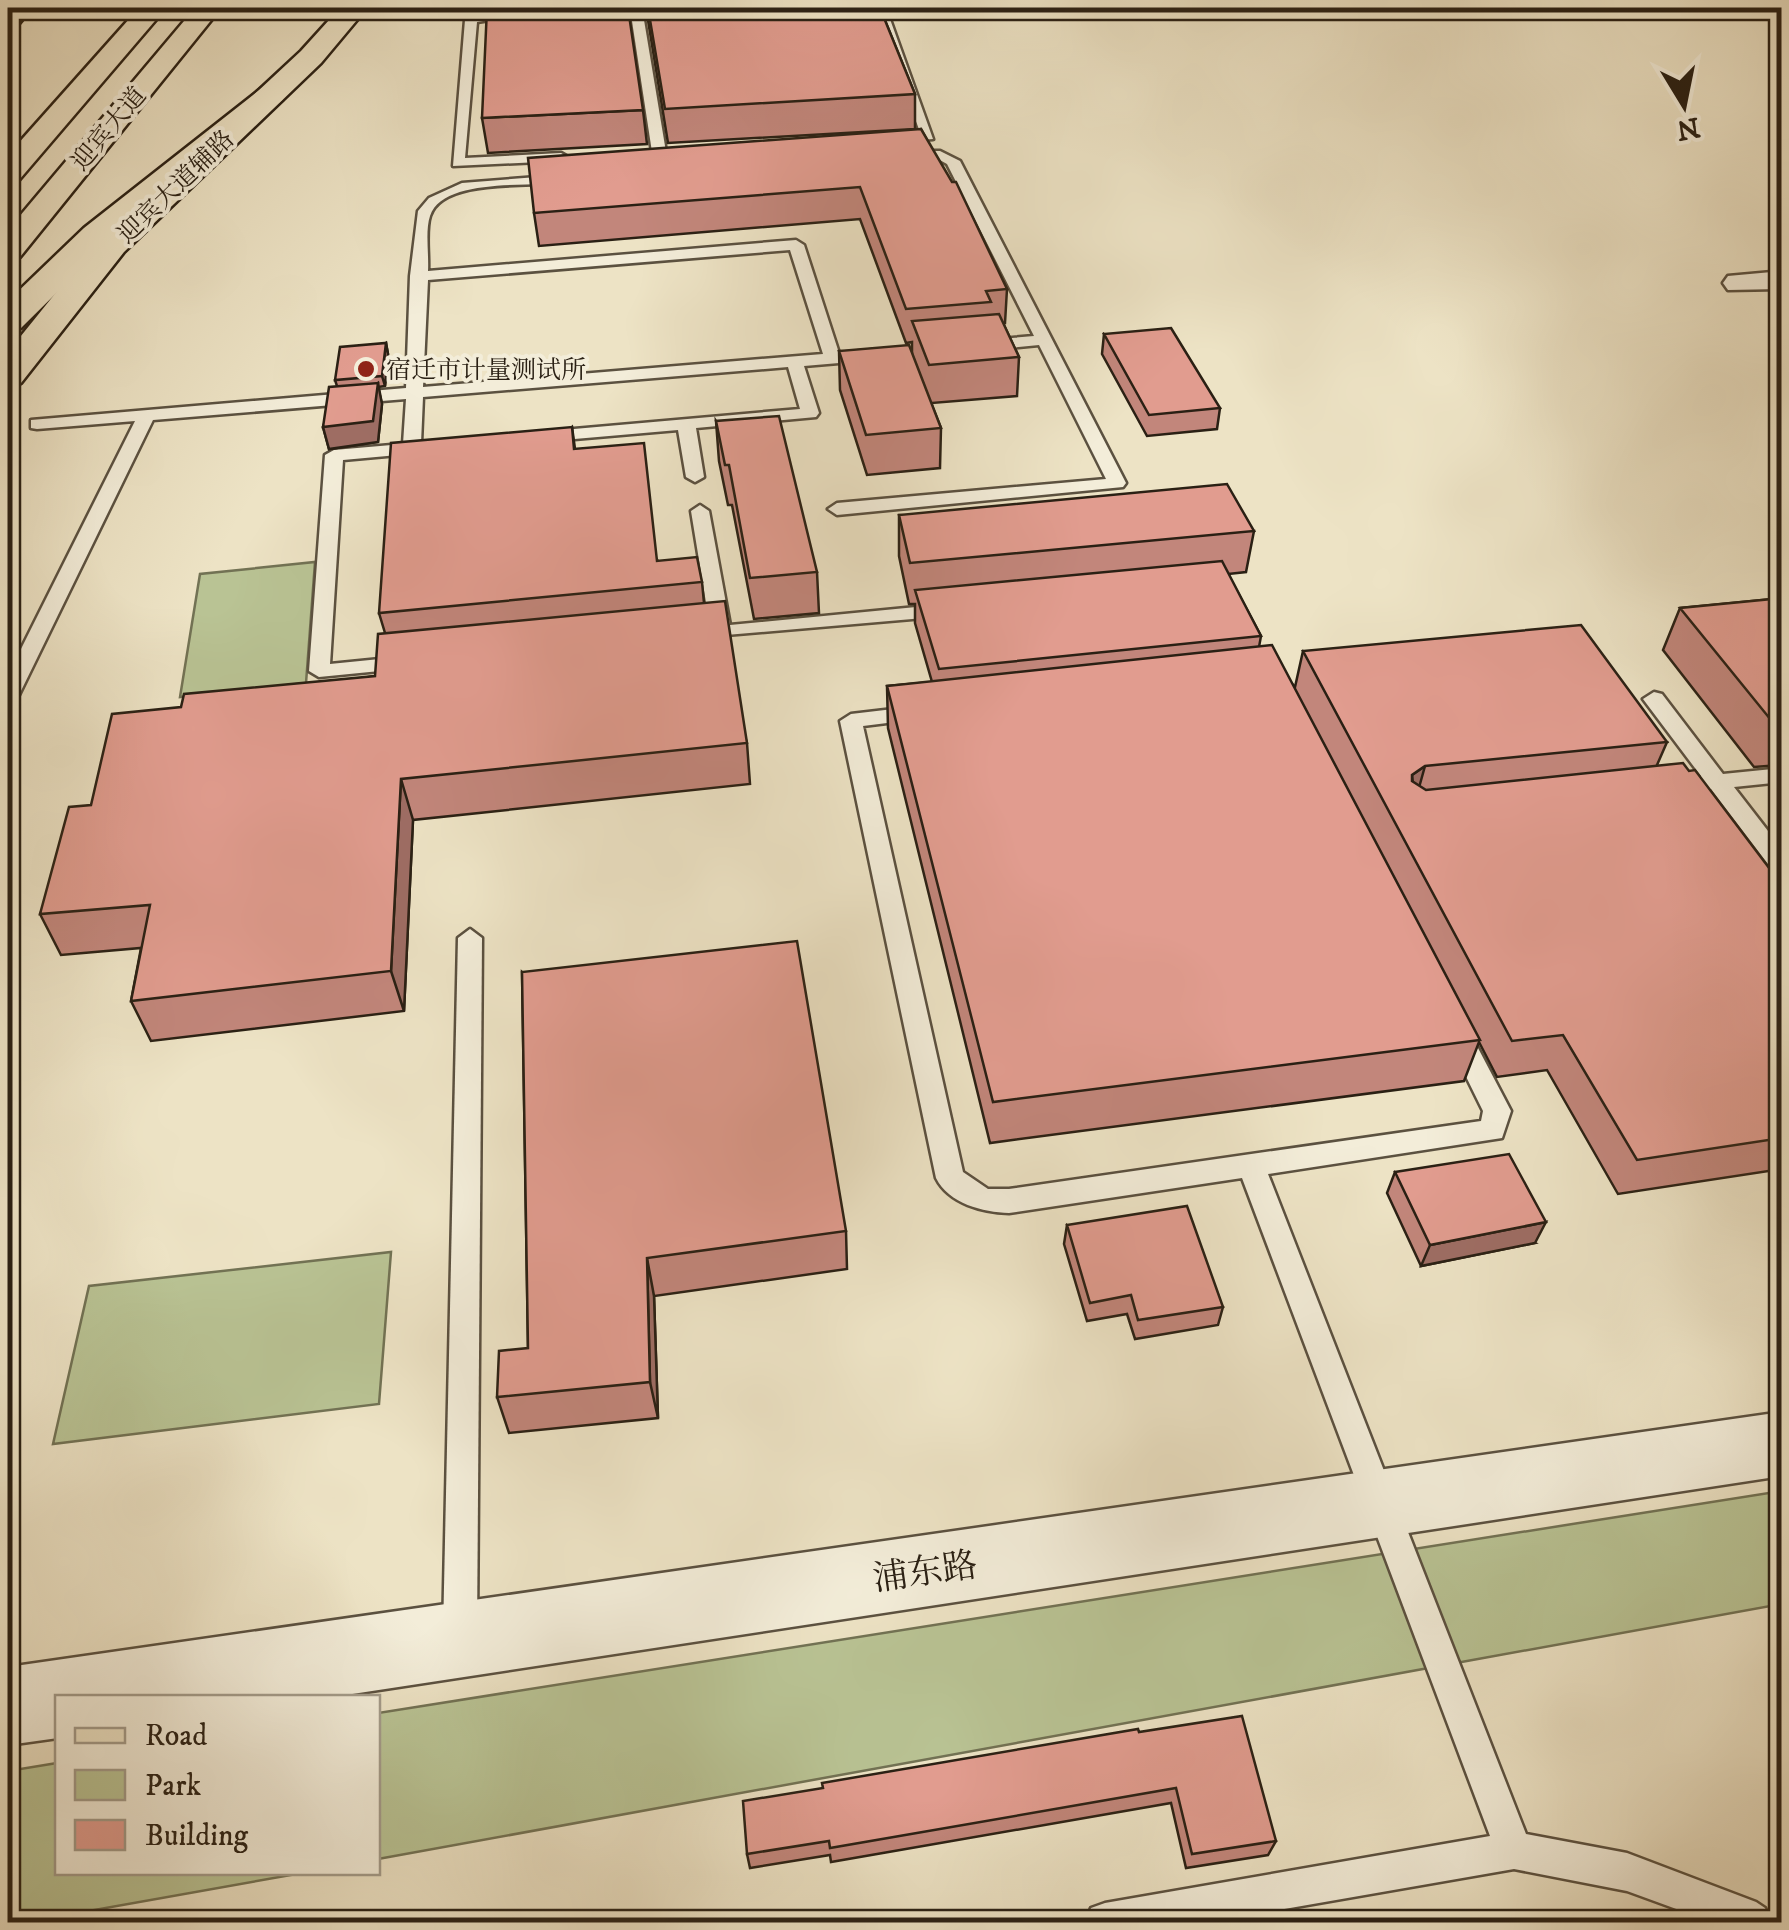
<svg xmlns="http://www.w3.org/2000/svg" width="1789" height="1930" font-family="'IM FELL DW Pica','Noto Serif SC',serif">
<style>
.green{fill:#b9c394;stroke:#727254;stroke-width:2.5}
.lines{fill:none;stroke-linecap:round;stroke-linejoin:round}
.service-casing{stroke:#5b5140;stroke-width:5}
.minor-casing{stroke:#5b5140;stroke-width:5}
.tertiary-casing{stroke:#5b5140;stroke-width:5}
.primary-casing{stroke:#2a2014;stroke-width:5}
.trunk-casing{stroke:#2a2014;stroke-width:5}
.service{fill:#f3edd9;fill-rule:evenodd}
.minor{fill:#f3edd9;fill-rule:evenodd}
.tertiary{fill:#f3edd9;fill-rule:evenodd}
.primary{fill:#ede3c5;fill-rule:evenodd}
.trunk{fill:#ede3c5;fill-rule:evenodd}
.wall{fill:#c2867b;stroke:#2a2014;stroke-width:2.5}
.shaded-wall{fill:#9e6d64;stroke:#2a2014;stroke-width:2.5}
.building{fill:#e19c8f;stroke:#2a2014;stroke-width:2.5}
.poi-dot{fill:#8f2418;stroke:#f3edd9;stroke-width:4}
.labels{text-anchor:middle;stroke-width:8;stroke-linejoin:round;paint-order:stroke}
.far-street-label{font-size:25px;fill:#2a2014;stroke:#f3edd9}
.far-poi-label{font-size:25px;fill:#2a2014;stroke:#f3edd9;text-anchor:start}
.near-street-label{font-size:35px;fill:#2a2014;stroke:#f3edd9}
</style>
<rect width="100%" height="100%" fill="#ede3c5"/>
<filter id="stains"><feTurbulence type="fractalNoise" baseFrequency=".002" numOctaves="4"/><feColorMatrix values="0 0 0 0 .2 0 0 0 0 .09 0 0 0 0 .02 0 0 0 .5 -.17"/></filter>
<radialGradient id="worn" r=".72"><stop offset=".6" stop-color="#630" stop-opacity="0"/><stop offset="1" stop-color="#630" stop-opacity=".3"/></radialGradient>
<!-- green -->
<g class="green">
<polygon points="315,562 306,683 180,697 200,574"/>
<polygon points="391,1252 379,1404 53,1444 89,1286"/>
<polygon points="1781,1491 1781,1604 378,1859 378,1713"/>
<polygon points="57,1763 58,1872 302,1873 27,1922 8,1922 8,1771"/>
</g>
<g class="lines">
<!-- service casing -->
<g class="service-casing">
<g id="service">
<polygon points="630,8 642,8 666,152 659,156 652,152"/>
<polygon points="874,8 886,8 933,139 895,142 888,138 920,132"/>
<polygon points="522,9 522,15 477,22 465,158 561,153 568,157 561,161 453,166 465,20 483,10"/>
<polygon points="897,151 940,151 960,161 1126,483 1123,487 837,515 828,509 837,503 1106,479 1039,345 978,351 970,346 978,341 1034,336 947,164 938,159 897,157"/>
<path d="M563,175L570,179L568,182C536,188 443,176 430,216C425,231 429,254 428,271L796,240L804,245L839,353L874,350L882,355L874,360L804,366L819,413L816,417L696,428L704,477L695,482L686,477L678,430L540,442L531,437L540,432L800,409L788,367L423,397L421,443H442V451L343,460L330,664L410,656L420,662L410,668L319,677L309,671L325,455L334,450L403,444L406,399L153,420L19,695L8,701V675L135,421L37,429L31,428V420L406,388L410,276L418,211L429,198L462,183ZM790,250L823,354L423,387L428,280Z"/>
<polygon points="700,505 709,511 730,625 947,604 957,610 947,616 691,638 691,630 710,627 691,511"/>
<polygon points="1654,692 1662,694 1723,774 1782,768 1782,782 1734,787 1782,849 1782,874 1774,872 1711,789 1664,791 1661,786 1664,781 1701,776 1643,699"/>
<path d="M919,706L927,708L930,713L927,718L863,726L963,1172L988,1189H1009L1481,1121L1483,1111L1445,1034L1449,1027H1467L1511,1111L1502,1138L1268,1174L1526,1834L1627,1853L1756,1902L1765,1908L1770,1922H1712L1627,1891L1514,1869L1210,1922H1086L1091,1908L1105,1903L1490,1836L1242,1178L1009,1213C983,1212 949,1204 936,1178L840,721L851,714Z"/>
<polygon points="470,929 482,938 477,1634 472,1646 460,1651 448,1646 443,1634 458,938"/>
</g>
</g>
<!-- minor casing -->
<g class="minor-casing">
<polygon id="minor" points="1782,271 1782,289 1728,290 1723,283 1728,276"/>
</g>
<!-- tertiary casing -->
<g class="tertiary-casing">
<polygon id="tertiary" points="1782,1412 1782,1476 326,1698 58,1698 58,1738 8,1745 8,1667"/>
</g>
<!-- primary casing -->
<g class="primary-casing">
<g id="primary">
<polygon points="8,8 32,8 17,26 8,28"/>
<polygon points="340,8 367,8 321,63 124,252 21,383 8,386 8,352 100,238 301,51"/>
</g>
</g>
<!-- trunk casing -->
<g class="trunk-casing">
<g id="trunk">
<polygon points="139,8 166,8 19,180 8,182 8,155"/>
<polygon points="195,8 221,8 20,257 8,260 8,230"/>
<polygon points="272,85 282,88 286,94 282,100 108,242 21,328 8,330 8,301 84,228 262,88"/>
</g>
</g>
<!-- service -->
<use href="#service" class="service"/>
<!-- minor -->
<use href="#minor" class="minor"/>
<!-- tertiary -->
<use href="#tertiary" class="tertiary"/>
<!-- primary -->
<use href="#primary" class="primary"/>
<!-- trunk -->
<use href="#trunk" class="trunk"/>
</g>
<!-- wall -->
<g class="wall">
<polygon points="646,8 880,8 915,94 915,129 668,143"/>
<polygon points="643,110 647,144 488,153 482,118"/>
<polygon points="921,129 1007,289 1005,323 1003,323 1019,357 1017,396 931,403 941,428 940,468 867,475 840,390 839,351 912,353 912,342 906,343 860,219 539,246 534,213"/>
<polygon points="1104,334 1220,408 1217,429 1147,436 1102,354"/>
<polygon points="386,343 388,354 385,386 378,387 382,404 378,442 329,449 323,427 337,386 335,380"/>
<polygon points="1782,395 1782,412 1777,407"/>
<polygon points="716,421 817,572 819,613 754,619 732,505 728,505 719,461"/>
<polygon points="572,427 575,449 658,561 702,582 704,603 747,743 750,784 413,820 404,1011 151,1041 131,1001 141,948 61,955 40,914 91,805 181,707 375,676 385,633 379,613"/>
<polygon points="899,515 1254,531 1246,572 1228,574 1261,636 1259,647 1295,687 1303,651 1667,742 1657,765 1782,885 1782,1169 1618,1194 1547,1070 1497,1077 1479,1042 1464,1081 990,1143 888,728 887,686 932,682 915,623 915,604 909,604 899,556"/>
<polygon points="1782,598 1782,806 1771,793 1770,787 1781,765 1754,767 1663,650 1680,608"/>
<polygon points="522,972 846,1231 847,1269 654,1296 658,1418 509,1433 497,1397 528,1348"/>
<polygon points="1395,1172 1535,1243 1421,1266 1387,1193"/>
<polygon points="1067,1225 1223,1307 1218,1325 1135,1339 1127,1314 1087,1321 1064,1244"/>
<polygon points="1139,1732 1276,1841 1268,1855 1186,1868 1171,1803 831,1862 830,1855 750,1868 747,1854 823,1788"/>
<polygon points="1782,1837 1782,1860 1774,1843"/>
</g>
<!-- shaded-wall -->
<g class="shaded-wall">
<polygon points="386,343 388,354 385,386 382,376"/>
<polygon points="378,383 382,404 378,442 329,449 323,427"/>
<polygon points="1425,766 1415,802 1412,775"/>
<polygon points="401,779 413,820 404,1011 391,971"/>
<polygon points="1546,1222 1535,1243 1421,1266 1430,1245"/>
<polygon points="647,1258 654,1296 658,1418 650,1382"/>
</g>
<!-- building -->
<g class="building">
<polygon points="487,8 628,8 643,110 482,118"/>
<polygon points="648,8 880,8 915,94 665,109"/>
<polygon points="921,129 952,182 956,182 1007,289 986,291 991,302 906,309 860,187 534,213 528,158"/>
<polygon points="999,314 1019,357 929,365 912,321"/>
<polygon points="1171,328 1220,408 1149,415 1104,334"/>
<polygon points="386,343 382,376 335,380 340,347"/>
<polygon points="909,345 941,428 866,435 839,351"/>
<polygon points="378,383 373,421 323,427 329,387"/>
<polygon points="779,416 817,572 750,578 729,465 725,465 716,421"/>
<polygon points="572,427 574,449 644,443 657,561 697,557 702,582 379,613 391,443"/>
<polygon points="1227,484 1254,531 910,563 899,515"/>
<polygon points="1222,561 1261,636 939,669 915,590"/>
<polygon points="1782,598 1782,724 1775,725 1680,608"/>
<polygon points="725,601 747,743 401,779 391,971 131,1001 150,905 40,914 69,807 91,805 112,714 181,707 184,694 375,676 378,634"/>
<polygon points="1581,625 1667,742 1425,766 1412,775 1412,781 1426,790 1683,763 1689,771 1695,770 1782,885 1782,1138 1637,1160 1563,1035 1512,1041 1303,651"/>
<polygon points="1272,645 1480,1040 993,1102 887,686"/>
<polygon points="797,941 846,1231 647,1258 650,1382 497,1397 499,1351 528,1348 522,972"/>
<polygon points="1509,1154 1546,1222 1430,1245 1395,1172"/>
<polygon points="1187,1206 1223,1307 1138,1320 1131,1295 1090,1303 1067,1225"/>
<polygon points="1242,1716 1276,1841 1192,1854 1176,1788 830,1848 829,1841 747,1854 743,1801 823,1788 822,1783 1138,1729 1139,1732"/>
</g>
<!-- markers -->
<circle class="poi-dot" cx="366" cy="369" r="10"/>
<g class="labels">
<!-- far-street labels -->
<g class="far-street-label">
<text transform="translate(108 128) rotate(-50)" y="9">迎宾大道</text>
<text transform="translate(175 186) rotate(-44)" y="9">迎宾大道辅路</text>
</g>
<!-- far-poi labels -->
<g class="far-poi-label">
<text x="386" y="378">宿迁市计量测试所</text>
</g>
<!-- near-street labels -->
<g class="near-street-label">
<text transform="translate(925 1571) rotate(-8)" y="12">浦东路</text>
</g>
</g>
<!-- margin -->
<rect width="1789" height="1930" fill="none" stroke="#ede3c5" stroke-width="40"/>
<rect x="10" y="10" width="1769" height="1910" fill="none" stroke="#2a2014" stroke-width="5"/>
<rect x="20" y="20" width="1749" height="1890" fill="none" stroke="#2a2014" stroke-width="2.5"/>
<!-- legend -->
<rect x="55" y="1695" width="325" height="180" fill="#f3edd9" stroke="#a39b8a" stroke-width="2.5"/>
<rect x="75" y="1728" width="50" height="15" fill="#ede3c5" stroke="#a39b8a" stroke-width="2.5"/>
<text x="145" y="1745" font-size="30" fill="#2a2014">Road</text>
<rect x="75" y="1770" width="50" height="30" fill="#b9c394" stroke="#a39b8a" stroke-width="2.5"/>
<text x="145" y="1795" font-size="30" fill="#2a2014">Park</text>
<rect x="75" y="1820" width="50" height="30" fill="#e19c8f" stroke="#a39b8a" stroke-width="2.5"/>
<text x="145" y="1845" font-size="30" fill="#2a2014">Building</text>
<!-- north arrow -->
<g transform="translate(1684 105) rotate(170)" stroke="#f3edd9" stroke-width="8" paint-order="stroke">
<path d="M0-8L18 38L0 25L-18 38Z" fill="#2a2014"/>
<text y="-15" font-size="28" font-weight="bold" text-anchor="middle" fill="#2a2014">N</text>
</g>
<rect width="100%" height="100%" filter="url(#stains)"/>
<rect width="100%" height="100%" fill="url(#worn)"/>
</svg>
